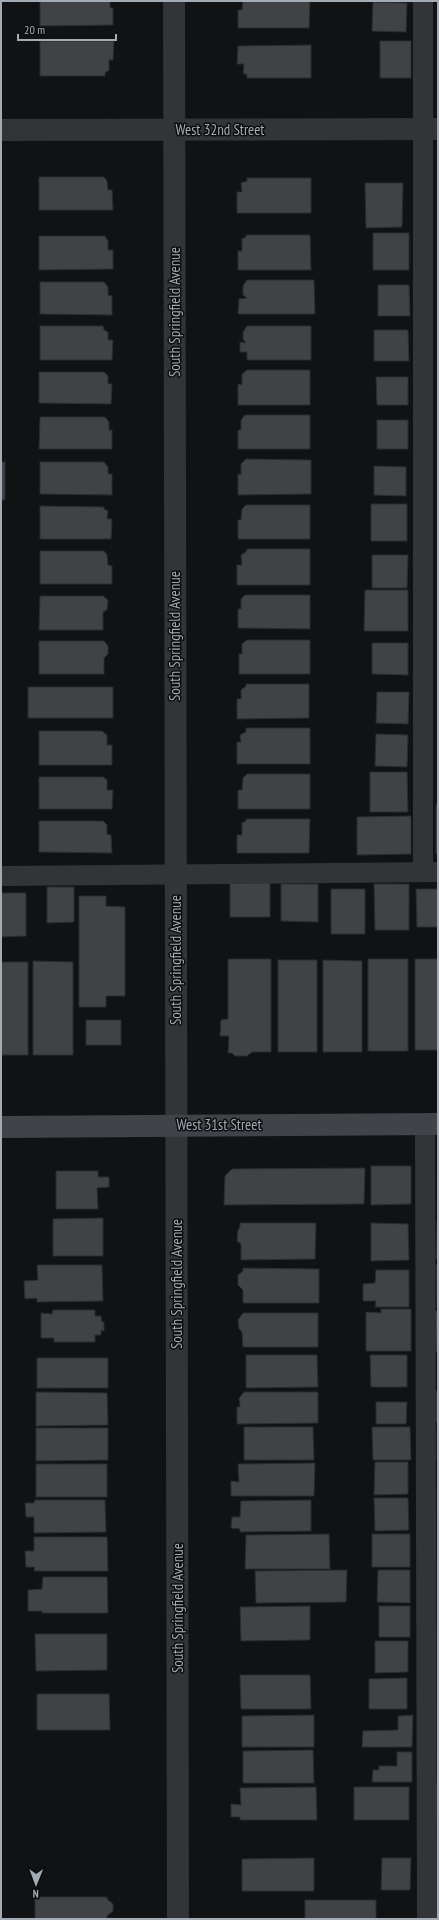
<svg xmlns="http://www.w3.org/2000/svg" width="439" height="1920" font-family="'PT Sans Narrow',sans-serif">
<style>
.building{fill:#404246;stroke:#2b2c2f}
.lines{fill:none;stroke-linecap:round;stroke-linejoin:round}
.lane{stroke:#323438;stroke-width:20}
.street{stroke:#323438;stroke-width:22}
.secondary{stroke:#404348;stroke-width:22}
.labels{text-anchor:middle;stroke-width:3;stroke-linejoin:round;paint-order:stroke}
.street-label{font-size:15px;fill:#a3abb4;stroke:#0c0d0e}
</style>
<rect width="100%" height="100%" fill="#111213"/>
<!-- building -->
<g class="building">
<polygon points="40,1 110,1 110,8 113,8 113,25 40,26"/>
<polygon points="243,1 310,1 309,28 238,28 238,10 242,10"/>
<polygon points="373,2 407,3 406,32 372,31"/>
<polygon points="40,41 114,41 113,60 109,60 109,70 105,73 105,76 40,76"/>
<rect x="380" y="41" width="31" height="37"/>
<polygon points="311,45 311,78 247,78 247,75 243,73 244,64 237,64 238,46"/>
<polygon points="39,177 104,177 107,181 108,190 112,190 113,210 39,210"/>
<polygon points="247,178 311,178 311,213 237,213 237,192 242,192 241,183 247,181"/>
<polygon points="365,183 403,183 402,227 366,228"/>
<rect x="373" y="233" width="36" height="37"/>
<polygon points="246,235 310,235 311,270 238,270 238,251 242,251 242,239 246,237"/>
<polygon points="39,236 105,236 108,241 108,250 113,250 113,269 39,270"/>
<polygon points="247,280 314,280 315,314 238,314 239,299 247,298 243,295 243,286"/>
<polygon points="40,282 104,282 108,287 108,295 112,296 112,315 40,314"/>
<polygon points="378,285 409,285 410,316 378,316"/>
<polygon points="40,326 103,326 104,330 108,332 108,340 113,340 112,360 40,360"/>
<polygon points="247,326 311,326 311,360 247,360 247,352 240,352 240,342 246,343 243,339 243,332"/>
<polygon points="374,330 408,330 409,361 374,361"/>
<polygon points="247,370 310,370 310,405 238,405 238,384 242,385 242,374"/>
<polygon points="39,372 104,372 108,376 108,384 112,384 111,404 39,403"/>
<polygon points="376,377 408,377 408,405 377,405"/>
<polygon points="245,415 310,415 310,449 238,449 238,430 241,430 241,420"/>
<polygon points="40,417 105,417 109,422 109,430 112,430 112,449 39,449"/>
<rect x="377" y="420" width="31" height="29"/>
<polygon points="246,459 311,460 311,494 238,495 238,474 241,475 241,464"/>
<rect x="1" y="462" width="4" height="38"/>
<polygon points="40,462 104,462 108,467 108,474 112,474 112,495 40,494"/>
<polygon points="374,466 406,467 406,496 374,495"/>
<rect x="371" y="504" width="36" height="37"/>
<polygon points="246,505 310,505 310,539 238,539 238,520 241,520 242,509"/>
<polygon points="40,506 104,507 104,509 108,511 107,519 112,519 111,539 40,539"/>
<polygon points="247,549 310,549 310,585 237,585 237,565 242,565 241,555 246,552"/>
<polygon points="40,551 104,551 107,555 108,565 112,566 112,584 40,584"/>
<polygon points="372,555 408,555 407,588 372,588"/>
<polygon points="365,590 408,590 408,631 364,631"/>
<polygon points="245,595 310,595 310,629 238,628 238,609 241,609 241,599"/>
<polygon points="40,596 103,596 108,600 107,610 103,612 103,630 39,630"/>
<polygon points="247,640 310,640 310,674 239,674 239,654 242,654 242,644"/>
<polygon points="39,641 104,641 108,646 108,654 104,658 104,674 39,674"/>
<polygon points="372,643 408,643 408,675 372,674"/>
<polygon points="246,684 309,684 309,718 237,719 237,699 241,699 241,690 246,686"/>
<rect x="28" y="687" width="85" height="31"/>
<polygon points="377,692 409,692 408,724 376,723"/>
<polygon points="246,728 310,728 310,764 237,764 237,742 241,742 240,735 246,732"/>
<polygon points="39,731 102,731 107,735 107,745 112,745 112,765 39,765"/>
<polygon points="376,734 408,735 407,767 375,766"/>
<polygon points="370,772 407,772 408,812 370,812"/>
<polygon points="247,774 310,774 310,809 238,809 238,790 242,790 243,778"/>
<polygon points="39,777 103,777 107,780 107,790 113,790 112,809 39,809"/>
<rect x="436" y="804" width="2" height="50"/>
<polygon points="411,816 411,854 357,855 357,817"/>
<polygon points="246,819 310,819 309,853 237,853 237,835 242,835 242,823 246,821"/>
<polygon points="39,821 103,821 107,825 107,834 111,835 112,853 39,852"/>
<rect x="230" y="883" width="40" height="34"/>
<polygon points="281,884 318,884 318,922 281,921"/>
<polygon points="374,884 409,884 409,930 375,930"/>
<polygon points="47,887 74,887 74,922 47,923"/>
<rect x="331" y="889" width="34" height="45"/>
<polygon points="416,889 438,889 438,927 417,927"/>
<polygon points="1,893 26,893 26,936 1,937"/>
<polygon points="79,896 106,896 106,906 125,907 125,996 106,996 106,1007 79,1007"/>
<polygon points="228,959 271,959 271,1052 252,1052 247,1056 235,1056 232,1053 228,1053 229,1036 220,1036 221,1020 228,1019"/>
<rect x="368" y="959" width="40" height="92"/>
<rect x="415" y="959" width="23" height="91"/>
<rect x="278" y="960" width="39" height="92"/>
<polygon points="323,960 362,961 362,1052 323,1052"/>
<polygon points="33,961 73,962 73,1055 33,1055"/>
<rect x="1" y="962" width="27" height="93"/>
<rect x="86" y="1020" width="35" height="25"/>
<polygon points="371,1166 411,1166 411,1204 371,1205"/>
<polygon points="365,1168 364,1204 224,1205 225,1176 232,1169"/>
<polygon points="56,1171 98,1171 98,1177 109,1177 109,1187 97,1188 98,1209 56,1209"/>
<polygon points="103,1218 103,1256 53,1256 53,1219"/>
<polygon points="437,1221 438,1221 438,1259 436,1259"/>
<polygon points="240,1223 316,1223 315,1259 241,1260 241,1244 237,1241 238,1230 240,1227"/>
<polygon points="371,1223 408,1224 409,1260 371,1261"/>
<polygon points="37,1265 102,1265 103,1301 37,1302 37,1298 25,1299 24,1281 38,1280"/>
<polygon points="436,1265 438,1265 437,1307"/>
<polygon points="243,1268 319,1269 319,1303 243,1303 243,1290 238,1285 238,1275 243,1271"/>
<polygon points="376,1270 409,1270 409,1307 375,1307 376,1301 363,1301 363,1284 375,1283"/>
<polygon points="381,1309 411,1309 411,1351 366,1351 366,1312 381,1313"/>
<polygon points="53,1310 95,1310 95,1316 101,1316 102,1322 104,1322 104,1331 101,1330 101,1335 95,1335 95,1342 54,1342 54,1338 41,1338 41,1313 52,1314"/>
<polygon points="435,1311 438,1311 438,1352 436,1352"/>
<polygon points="243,1313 318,1313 318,1347 243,1347 242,1332 239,1329 238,1320"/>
<polygon points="246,1355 317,1355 318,1387 246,1388"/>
<polygon points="370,1355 407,1355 407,1387 371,1387"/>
<rect x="37" y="1358" width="71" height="30"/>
<rect x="436" y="1391" width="2" height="31"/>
<polygon points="36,1392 107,1393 108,1425 36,1426"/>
<polygon points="244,1392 318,1392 318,1423 237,1424 237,1407 240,1407 239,1398"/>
<polygon points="376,1402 407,1402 406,1424 376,1424"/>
<rect x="437" y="1426" width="1" height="33"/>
<polygon points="244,1427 313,1427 314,1460 244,1460"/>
<polygon points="372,1427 410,1427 411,1460 373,1460"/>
<polygon points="36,1428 108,1428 108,1460 36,1461"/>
<polygon points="375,1462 408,1462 408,1494 374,1495"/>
<polygon points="315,1463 314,1496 231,1496 231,1481 239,1482 238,1464"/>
<rect x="36" y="1464" width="71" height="33"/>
<polygon points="374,1498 408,1498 409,1530 375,1531"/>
<polygon points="35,1500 105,1500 106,1532 34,1533 34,1517 26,1517 25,1503 34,1503"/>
<polygon points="311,1500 311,1531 240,1532 240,1529 231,1528 232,1517 240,1517 241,1501"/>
<polygon points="329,1534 330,1569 245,1569 246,1535"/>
<rect x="372" y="1534" width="38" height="33"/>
<polygon points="34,1537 107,1537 108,1571 34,1571 35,1567 26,1567 25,1551 34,1551"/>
<polygon points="347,1570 346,1602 256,1603 255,1571"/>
<polygon points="378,1570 410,1570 410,1603 377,1602"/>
<polygon points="43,1577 107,1577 108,1613 42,1613 42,1611 28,1611 28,1590 42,1589"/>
<polygon points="310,1606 310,1640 241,1641 240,1607"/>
<rect x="379" y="1606" width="31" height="31"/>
<polygon points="35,1634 107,1634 107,1670 36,1671"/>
<polygon points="375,1641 408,1641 408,1672 375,1673"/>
<polygon points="240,1675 310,1675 311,1709 241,1709"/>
<polygon points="407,1678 407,1709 369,1709 369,1679"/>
<polygon points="37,1694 109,1694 110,1730 37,1730"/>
<polygon points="314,1715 314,1747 242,1747 242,1716"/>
<polygon points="413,1715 412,1747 362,1747 363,1731 398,1730 398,1716"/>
<polygon points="313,1750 314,1783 243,1783 243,1751"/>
<polygon points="397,1752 412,1752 412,1782 372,1782 373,1770 379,1770 379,1766 397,1766"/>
<rect x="436" y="1785" width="2" height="33"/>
<polygon points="316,1787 317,1820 240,1820 240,1817 231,1817 231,1804 241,1805 240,1788"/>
<rect x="354" y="1787" width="55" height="33"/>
<polygon points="314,1858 314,1891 242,1891 242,1859"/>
<polygon points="382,1858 411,1858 410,1890 381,1890"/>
<polygon points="35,1897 107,1897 107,1899 113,1904 113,1911 107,1916 107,1919 35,1919"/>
<rect x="305" y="1900" width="71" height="19"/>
</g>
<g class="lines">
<!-- lane -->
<g class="lane">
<polyline points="423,1 423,872"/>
<polyline points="1,876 438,872"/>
<polyline points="425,1124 427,1919"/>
</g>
<!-- street -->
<g class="street">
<polyline points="174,1 178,1919"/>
<polyline points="1,130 438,129"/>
</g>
<!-- secondary -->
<polyline class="secondary" points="1,1127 438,1124"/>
</g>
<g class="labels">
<!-- street labels -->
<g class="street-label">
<text x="220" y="135">West 32nd Street</text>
<text transform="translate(175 312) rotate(-90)" y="5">South Springfield Avenue</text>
<text transform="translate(175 636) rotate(-90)" y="5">South Springfield Avenue</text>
<text transform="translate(176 960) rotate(-90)" y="5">South Springfield Avenue</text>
<text x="219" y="1130">West 31st Street</text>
<text transform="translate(177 1284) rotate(-90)" y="5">South Springfield Avenue</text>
<text transform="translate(178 1608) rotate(-90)" y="5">South Springfield Avenue</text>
</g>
</g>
<!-- border -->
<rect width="439" height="1920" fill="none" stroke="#a3abb4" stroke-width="4"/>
<!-- north arrow -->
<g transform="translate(36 1884) rotate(181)" stroke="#0c0d0e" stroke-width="3" paint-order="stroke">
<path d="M0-3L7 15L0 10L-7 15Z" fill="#a3abb4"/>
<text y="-6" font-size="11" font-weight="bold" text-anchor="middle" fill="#a3abb4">N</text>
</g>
<!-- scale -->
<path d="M18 34v6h98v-6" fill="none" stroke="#a3abb4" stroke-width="2"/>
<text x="24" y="34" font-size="12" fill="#a3abb4" stroke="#0c0d0e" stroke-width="3" paint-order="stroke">20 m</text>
</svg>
